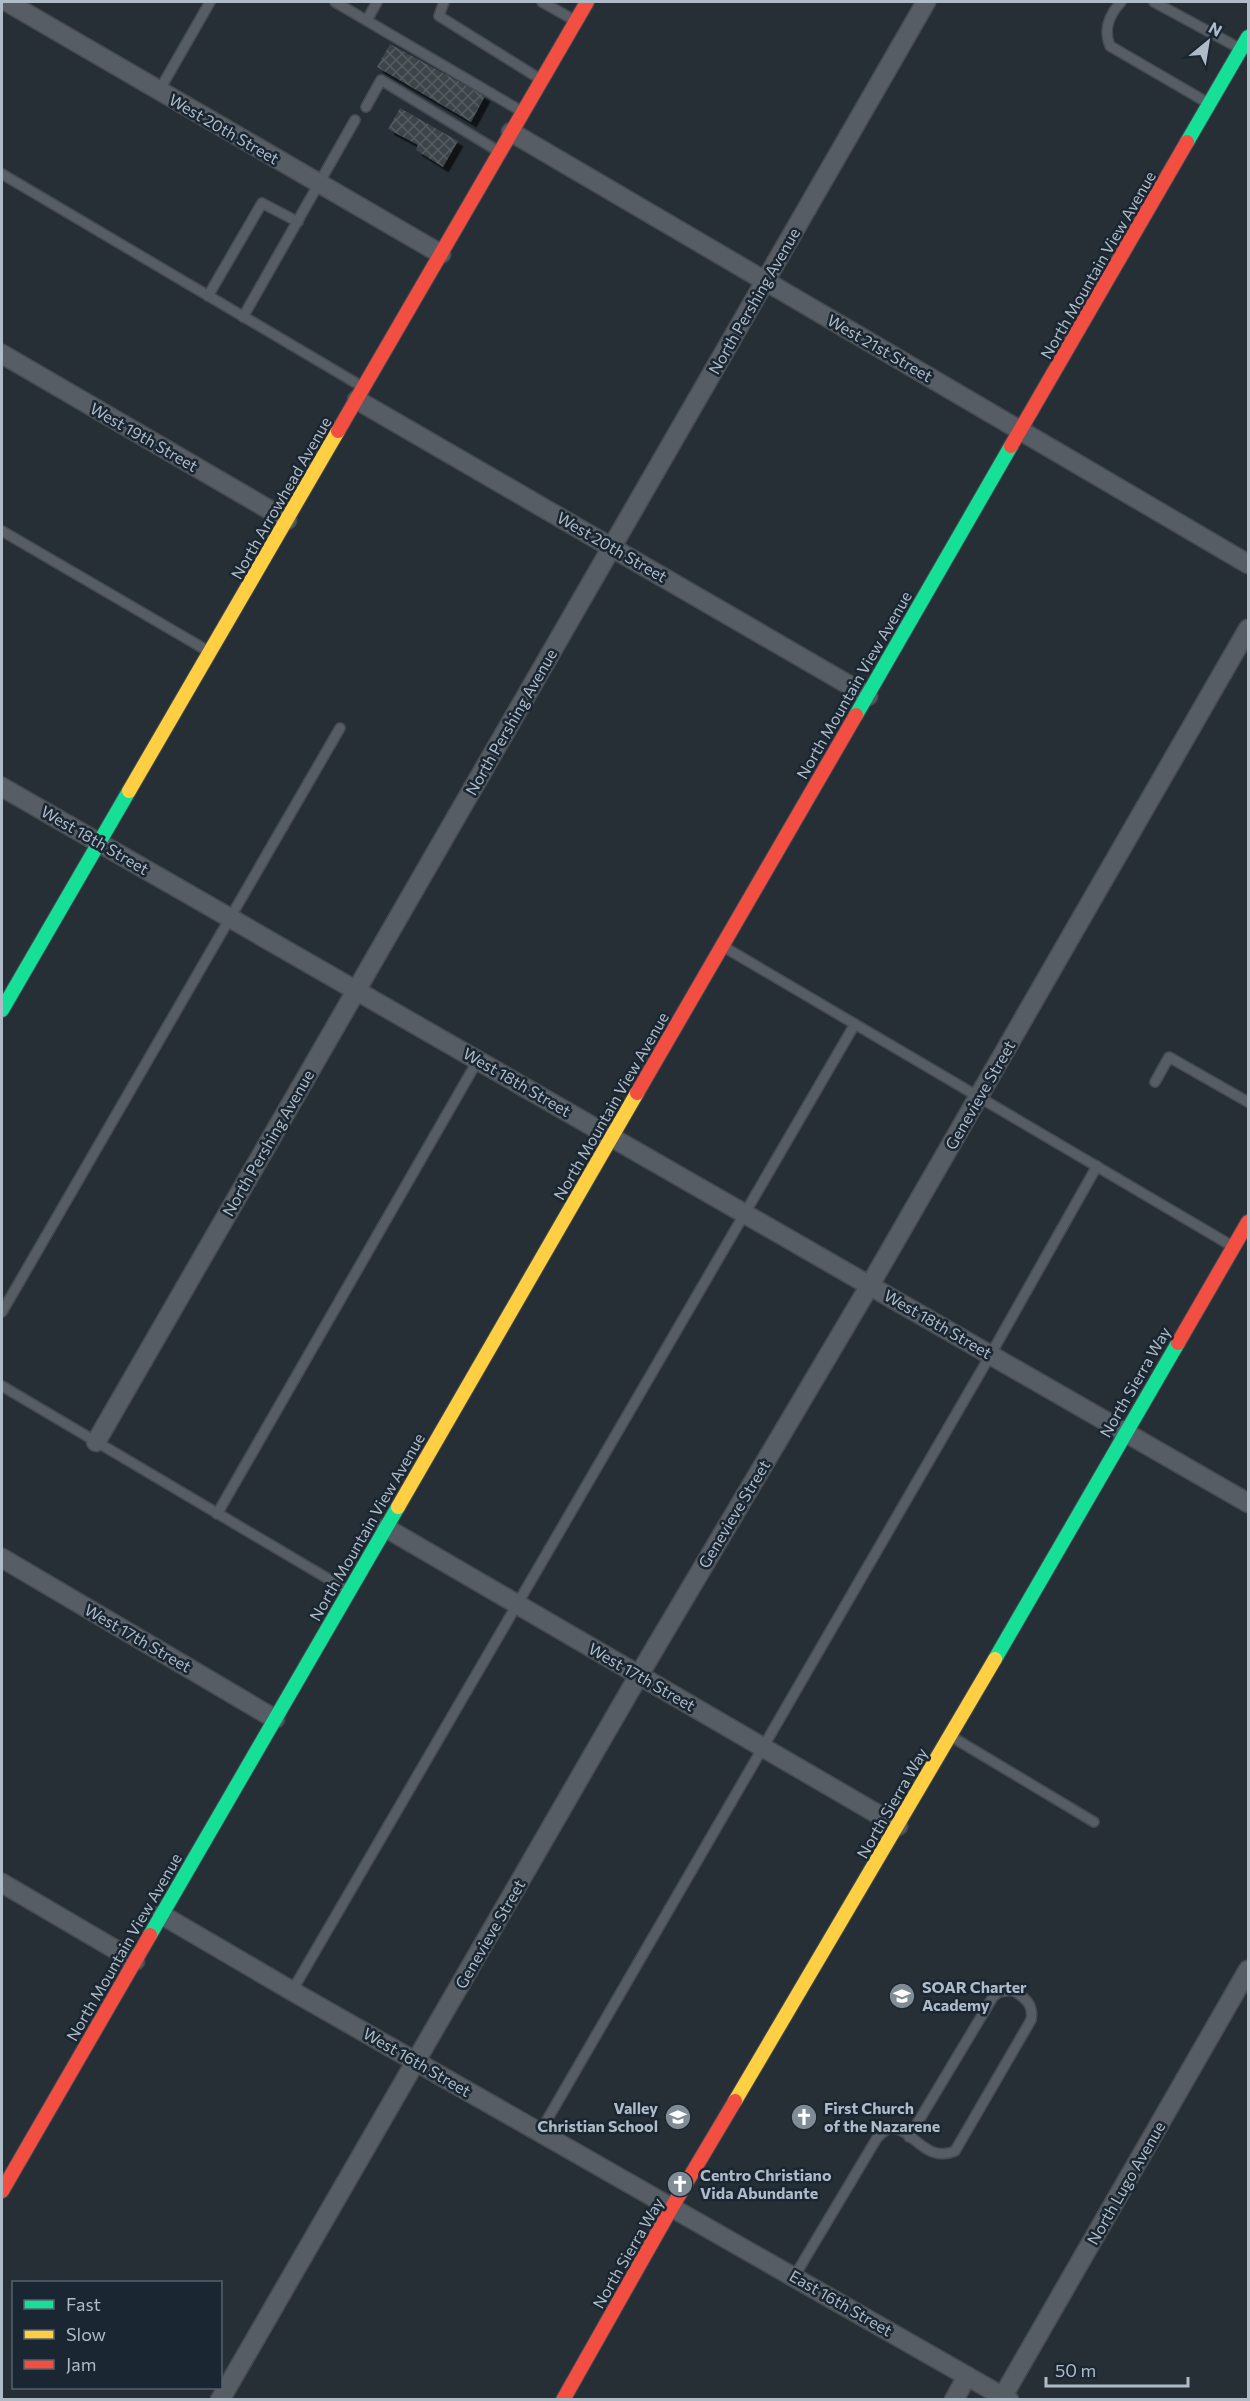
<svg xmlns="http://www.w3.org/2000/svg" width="1250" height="2401" font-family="Commissioner,sans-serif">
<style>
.building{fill:url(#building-cross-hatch);filter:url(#shadow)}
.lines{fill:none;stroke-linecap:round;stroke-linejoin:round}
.lane-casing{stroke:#454b50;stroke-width:12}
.street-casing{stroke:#454b50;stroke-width:21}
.fast-casing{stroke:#454b50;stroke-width:16}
.slow-casing{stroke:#454b50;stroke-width:16}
.jam-casing{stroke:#454b50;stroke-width:16}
.lane{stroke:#565d64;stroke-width:9}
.street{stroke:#565d64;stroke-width:18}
.fast{stroke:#16e098;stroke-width:14}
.slow{stroke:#ffcf43;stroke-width:14}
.jam{stroke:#f24e42;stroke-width:14}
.labels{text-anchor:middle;stroke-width:5;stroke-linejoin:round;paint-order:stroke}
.street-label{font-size:16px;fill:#afbcc8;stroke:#1a2631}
.poi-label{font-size:16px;font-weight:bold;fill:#afbcc8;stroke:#1a2631;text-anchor:start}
</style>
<defs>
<pattern id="building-cross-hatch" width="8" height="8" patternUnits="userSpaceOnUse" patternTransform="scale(1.5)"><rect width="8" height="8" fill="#3d444a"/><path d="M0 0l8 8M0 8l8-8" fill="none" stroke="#565d63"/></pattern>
<filter id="shadow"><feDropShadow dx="5.5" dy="5.5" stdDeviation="0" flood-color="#0009"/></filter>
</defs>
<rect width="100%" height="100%" fill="#262f36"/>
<!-- building -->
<g class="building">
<polygon points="390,44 485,96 471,122 377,67"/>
<polygon points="400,108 458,141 443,167 416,150 418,145 388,129"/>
</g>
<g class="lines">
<!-- lane casing -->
<g class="lane-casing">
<g id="lane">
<polyline points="335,2 521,111"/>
<polyline points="444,2 439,16 540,79"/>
<polyline points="542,2 574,20"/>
<path d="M1121,2C1109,15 1103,29 1110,46L1208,103"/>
<polyline points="1154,2 1239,48"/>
<polyline points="367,20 377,2"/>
<polyline points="159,91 210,2"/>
<polyline points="366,107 381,80 498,151"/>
<polyline points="2,174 361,386"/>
<polyline points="208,296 262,203 298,222"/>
<polyline points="243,317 355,120"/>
<polyline points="2,531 208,651"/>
<polyline points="724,947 1232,1246"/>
<polyline points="1155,1082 1169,1057 1248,1102"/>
<polyline points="2,1312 340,728"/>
<polyline points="2,1386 347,1590"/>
<polyline points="217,1514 478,1060"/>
<polyline points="952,1737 1094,1822"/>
<polyline points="292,1991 855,1024"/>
<polyline points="540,2132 991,1354 1097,1166"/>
<path d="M794,2277L877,2138C880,2135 885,2130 889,2129C910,2123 924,2165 955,2151L1031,2020C1034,2004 1025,1998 1013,1990L999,1992L993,1997L909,2137"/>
</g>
</g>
<!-- street casing -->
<g class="street-casing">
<g id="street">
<polyline points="7,2 441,254"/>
<polyline points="511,132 1248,564"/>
<polyline points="2,354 287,520"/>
<polyline points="357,400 868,696"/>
<polyline points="2,787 1248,1503"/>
<polyline points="96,1442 926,2"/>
<polyline points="386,1528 898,1826"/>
<polyline points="2,1558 275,1719"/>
<polyline points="2,1883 135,1961"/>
<polyline points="162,1915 292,1991 1009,2400"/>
<polyline points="1003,2396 1248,1970"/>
<polyline points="220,2400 639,1675 870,1285 1248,629"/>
<polyline points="954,2400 967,2376"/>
</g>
</g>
<!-- fast casing -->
<g class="fast-casing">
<g id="fast">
<polyline points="1187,142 1248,37"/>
<polyline points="856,715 1011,446"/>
<polyline points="2,1010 129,791"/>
<polyline points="995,1659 1178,1343"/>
<polyline points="150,1935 398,1507"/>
</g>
</g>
<!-- slow casing -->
<g class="slow-casing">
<g id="slow">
<polyline points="129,791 338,431"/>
<polyline points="398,1507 637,1093"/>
<polyline points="735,2101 995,1659"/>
</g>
</g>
<!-- jam casing -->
<g class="jam-casing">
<g id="jam">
<polyline points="338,431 587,2"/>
<polyline points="1011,446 1187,142"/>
<polyline points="637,1093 856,715"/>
<polyline points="1178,1343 1248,1222"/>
<polyline points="2,2191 150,1935"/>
<polyline points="563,2400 672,2207 735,2101"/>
</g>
</g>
<!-- lane -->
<use href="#lane" class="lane"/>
<!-- street -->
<use href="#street" class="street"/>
<!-- fast -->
<use href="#fast" class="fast"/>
<!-- slow -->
<use href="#slow" class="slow"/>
<!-- jam -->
<use href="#jam" class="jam"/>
</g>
<!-- icons -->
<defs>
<g id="school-disc" transform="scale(1.35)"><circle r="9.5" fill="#7f8b95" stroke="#1a2631"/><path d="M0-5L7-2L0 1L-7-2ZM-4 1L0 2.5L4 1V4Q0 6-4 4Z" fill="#fff"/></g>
<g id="church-disc" transform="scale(1.35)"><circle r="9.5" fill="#7f8b95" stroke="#1a2631"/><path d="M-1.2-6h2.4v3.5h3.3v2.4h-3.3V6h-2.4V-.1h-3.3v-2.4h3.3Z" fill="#fff"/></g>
</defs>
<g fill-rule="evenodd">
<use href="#school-disc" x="902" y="1996"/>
<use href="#school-disc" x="678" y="2117"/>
<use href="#church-disc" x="804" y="2117"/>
<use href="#church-disc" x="680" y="2184"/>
</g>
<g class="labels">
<!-- street labels -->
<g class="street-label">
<text transform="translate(224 129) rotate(30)" y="6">West 20th Street</text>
<text transform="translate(1098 265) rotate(-60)" y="6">North Mountain View Avenue</text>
<text transform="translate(754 301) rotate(-60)" y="6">North Pershing Avenue</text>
<text transform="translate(880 348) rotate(30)" y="6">West 21st Street</text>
<text transform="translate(144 437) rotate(30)" y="6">West 19th Street</text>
<text transform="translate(281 498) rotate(-60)" y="6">North Arrowhead Avenue</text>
<text transform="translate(612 547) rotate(30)" y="6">West 20th Street</text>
<text transform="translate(854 685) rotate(-60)" y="6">North Mountain View Avenue</text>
<text transform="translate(511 722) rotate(-60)" y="6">North Pershing Avenue</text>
<text transform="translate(95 840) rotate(30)" y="6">West 18th Street</text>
<text transform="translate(517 1082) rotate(30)" y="6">West 18th Street</text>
<text transform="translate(980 1095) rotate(-60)" y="6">Genevieve Street</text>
<text transform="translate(611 1106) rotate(-60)" y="6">North Mountain View Avenue</text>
<text transform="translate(268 1143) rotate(-60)" y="6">North Pershing Avenue</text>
<text transform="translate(938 1324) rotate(30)" y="6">West 18th Street</text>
<text transform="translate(1135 1382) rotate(-60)" y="6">North Sierra Way</text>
<text transform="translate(734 1514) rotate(-59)" y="6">Genevieve Street</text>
<text transform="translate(367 1527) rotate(-60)" y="6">North Mountain View Avenue</text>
<text transform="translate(138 1638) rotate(30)" y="6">West 17th Street</text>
<text transform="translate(642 1677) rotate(30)" y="6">West 17th Street</text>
<text transform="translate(892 1803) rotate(-60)" y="6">North Sierra Way</text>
<text transform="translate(490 1934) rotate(-60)" y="6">Genevieve Street</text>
<text transform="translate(124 1947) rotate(-60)" y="6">North Mountain View Avenue</text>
<text transform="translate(417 2062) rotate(30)" y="6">West 16th Street</text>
<text transform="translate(1126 2183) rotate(-60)" y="6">North Lugo Avenue</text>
<text transform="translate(628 2253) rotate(-60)" y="6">North Sierra Way</text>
<text transform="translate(841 2303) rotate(30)" y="6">East 16th Street</text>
</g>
<!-- poi labels -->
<g class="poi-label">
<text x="922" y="1993">SOAR Charter<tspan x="922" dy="18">Academy</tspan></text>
<text x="658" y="2114" text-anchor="end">Valley<tspan x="658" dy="18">Christian School</tspan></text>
<text x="824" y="2114">First Church<tspan x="824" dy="18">of the Nazarene</tspan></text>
<text x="700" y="2181">Centro Christiano<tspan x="700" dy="18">Vida Abundante</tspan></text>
</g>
</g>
<!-- border -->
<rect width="1250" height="2401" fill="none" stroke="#afbcc8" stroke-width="6"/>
<!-- legend -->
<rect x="12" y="2281" width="210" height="108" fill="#1a2631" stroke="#56626d" stroke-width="1.5"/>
<rect x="24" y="2300" width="30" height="9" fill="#16e098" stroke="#56626d" stroke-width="1.5"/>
<text x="66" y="2311" font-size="18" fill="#afbcc8">Fast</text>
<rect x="24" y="2330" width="30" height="9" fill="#ffcf43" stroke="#56626d" stroke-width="1.5"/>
<text x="66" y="2341" font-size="18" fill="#afbcc8">Slow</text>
<rect x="24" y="2360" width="30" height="9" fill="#f24e42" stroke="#56626d" stroke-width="1.5"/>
<text x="66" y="2371" font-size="18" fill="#afbcc8">Jam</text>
<!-- north arrow -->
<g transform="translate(1208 42) rotate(30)" stroke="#1a2631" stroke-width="4.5" paint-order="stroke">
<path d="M0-4.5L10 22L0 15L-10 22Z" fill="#afbcc8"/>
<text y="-9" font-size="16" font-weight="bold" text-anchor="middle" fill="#afbcc8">N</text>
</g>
<!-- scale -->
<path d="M1046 2377v9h142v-9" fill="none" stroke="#afbcc8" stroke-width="3"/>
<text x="1055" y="2377" font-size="18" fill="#afbcc8" stroke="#1a2631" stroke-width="4.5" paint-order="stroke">50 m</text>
</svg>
